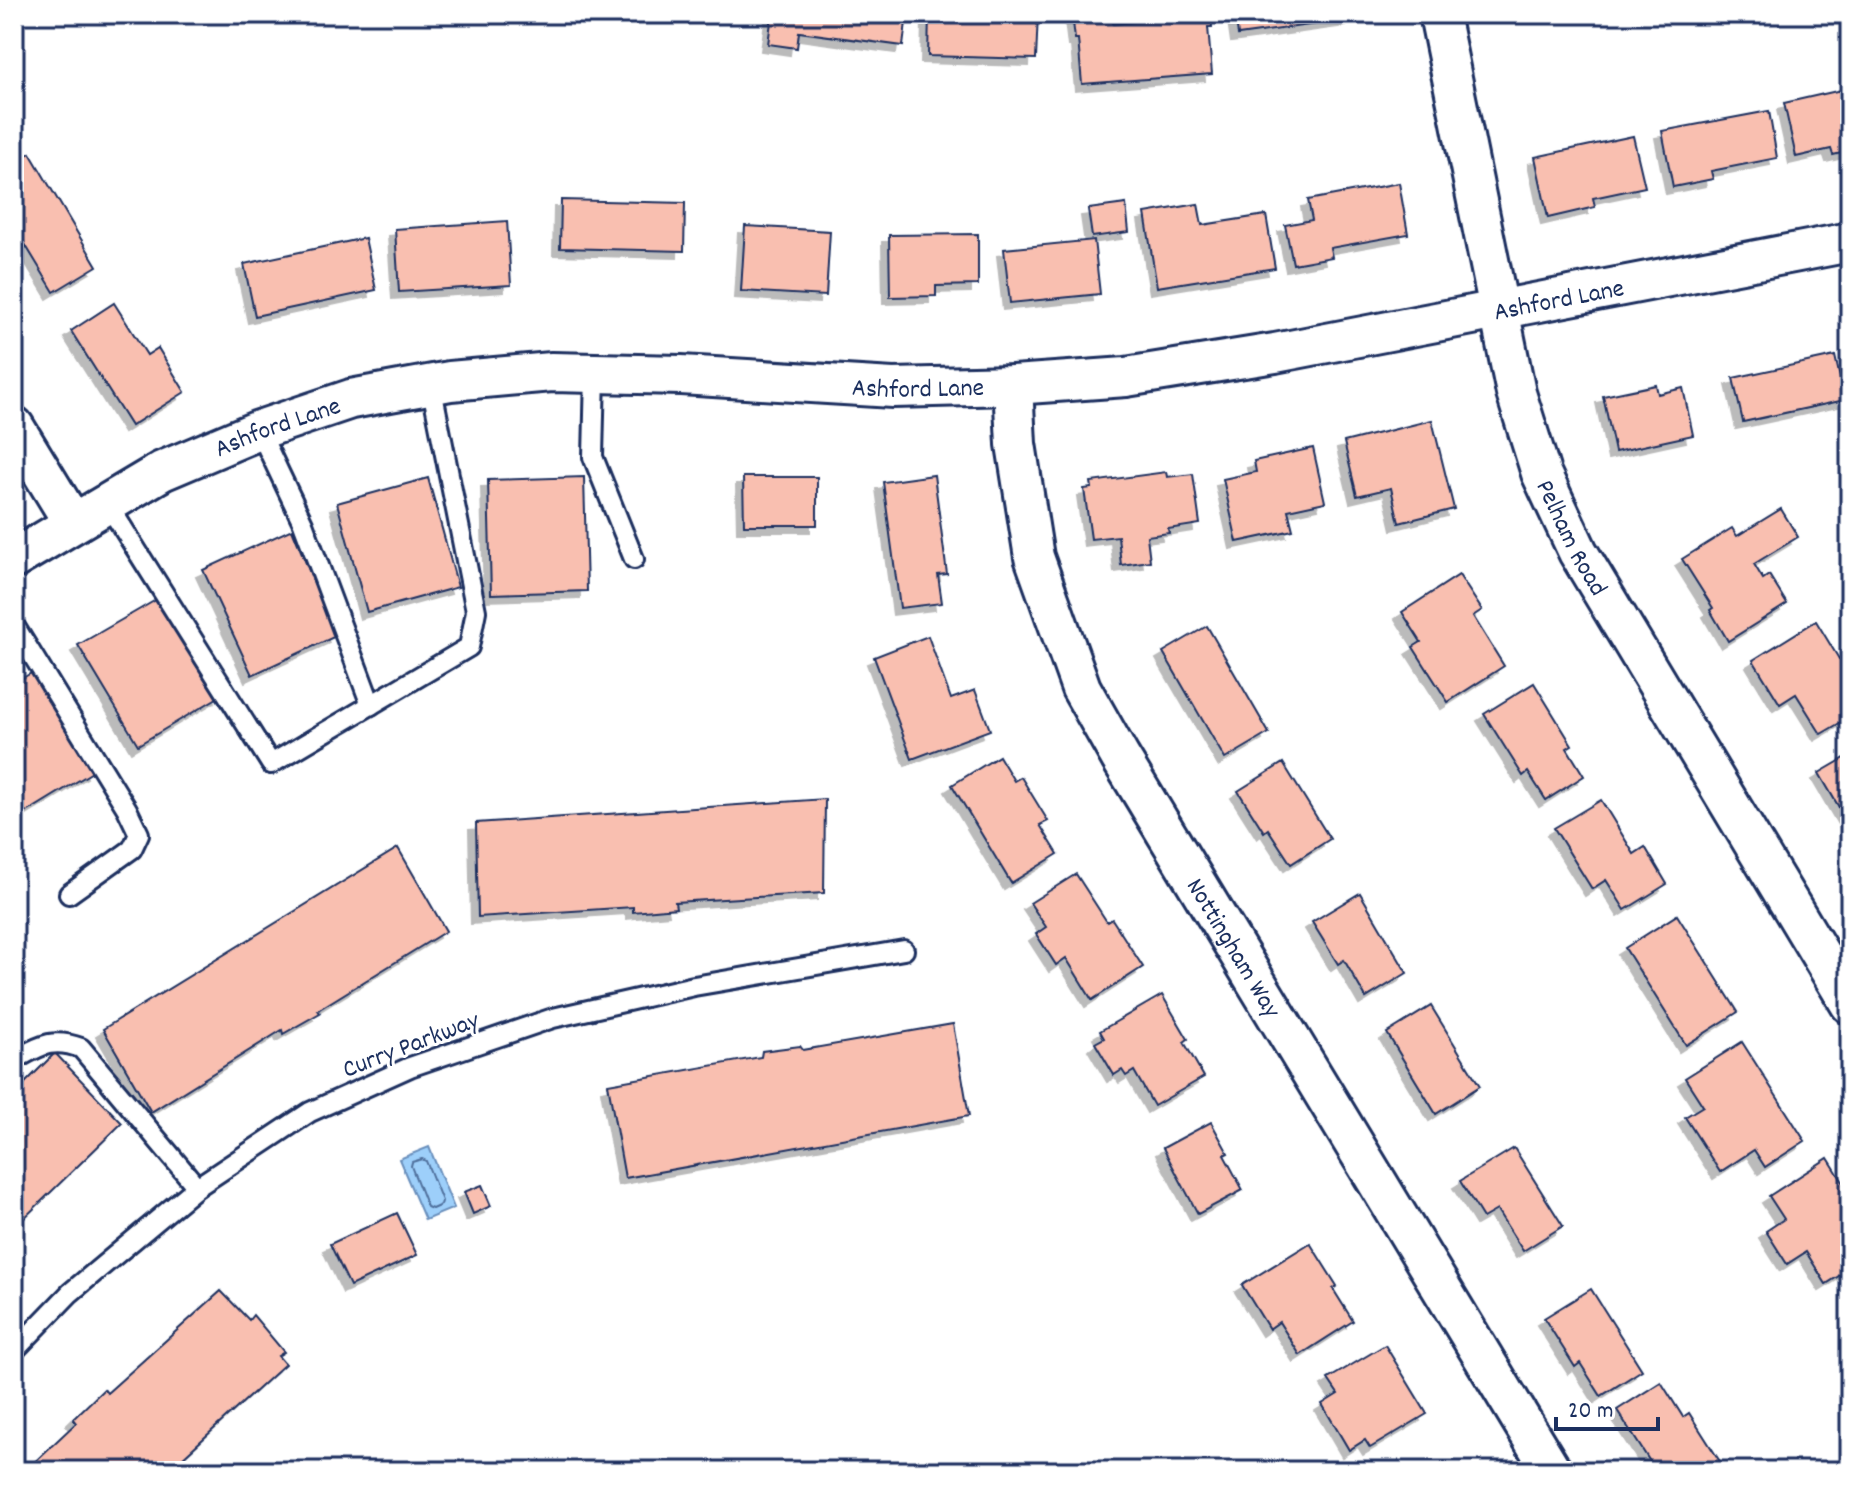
<svg xmlns="http://www.w3.org/2000/svg" width="1864" height="1485" font-family="Dekko,sans-serif">
<style>
.water{fill:#9dcffa;stroke:#698fbc;stroke-width:2}
.lines{fill:none;stroke-linecap:round;stroke-linejoin:round}
.shore{stroke:#4f6f9c;stroke-width:2}
.building{fill:#f9bfb0;stroke:#1b2f5e;stroke-width:2;filter:url(#shadow)}
.lane-casing{stroke:#1b2f5e;stroke-width:24}
.street-casing{stroke:#1b2f5e;stroke-width:44}
.lane{stroke:#fff;stroke-width:18}
.street{stroke:#fff;stroke-width:38}
.labels{text-anchor:middle;stroke-width:6;stroke-linejoin:round;paint-order:stroke}
.street-label{font-size:26px;fill:#1b2f5e;stroke:#fff}
</style>
<defs>
<filter id="shadow"><feDropShadow dx="-7" dy="7" stdDeviation="0" flood-color="#0004"/></filter>
</defs>
<rect width="100%" height="100%" fill="#fff"/>
<filter id="ink" filterUnits="userSpaceOnUse"><feTurbulence type="fractalNoise" baseFrequency=".0125" numOctaves="2"/><feDisplacementMap in="SourceGraphic" scale="16" xChannelSelector="R" yChannelSelector="G"/><feConvolveMatrix kernelMatrix="1 2 1 2 8 2 1 2 1" color-interpolation-filters="sRGB"/></filter>
<g filter="url(#ink)">
<!-- water -->
<polygon class="water" points="429,1147 454,1208 425,1220 399,1159"/>
<g class="lines">
<!-- shore -->
<polygon class="shore" points="422,1159 426,1161 442,1201 441,1205 432,1209 427,1207 411,1166 412,1162"/>
</g>
<!-- building -->
<g class="building">
<polygon points="772,14 907,14 903,46 799,32 797,48 768,44"/>
<polygon points="929,14 1038,14 1036,59 928,56"/>
<polygon points="1072,14 1112,14 1113,24 1170,19 1170,14 1211,14 1212,27 1208,27 1212,74 1082,84 1078,39 1075,39"/>
<polygon points="1235,14 1353,14 1353,19 1238,35"/>
<polygon points="1850,88 1850,151 1833,155 1831,149 1796,157 1784,103"/>
<polygon points="1769,111 1777,158 1711,171 1713,179 1673,187 1662,131"/>
<polygon points="1633,136 1645,187 1593,198 1595,207 1548,218 1535,157"/>
<polygon points="30,153 97,266 54,292 14,226 14,163"/>
<polygon points="1399,183 1408,234 1330,248 1332,257 1293,264 1285,225 1312,220 1308,200"/>
<polygon points="561,200 685,203 684,251 560,248"/>
<polygon points="1126,204 1129,232 1092,237 1088,209"/>
<polygon points="1198,204 1202,225 1266,215 1275,268 1157,287 1145,213"/>
<polygon points="507,221 511,285 399,292 395,229"/>
<polygon points="745,226 830,231 826,296 741,291"/>
<polygon points="978,234 978,285 936,286 936,296 890,297 889,235"/>
<polygon points="365,238 376,290 255,316 244,264"/>
<polygon points="1094,240 1100,294 1010,303 1004,249"/>
<polygon points="114,303 147,355 158,348 185,392 131,426 71,331"/>
<polygon points="1835,356 1845,400 1743,422 1733,378"/>
<polygon points="1656,385 1658,394 1683,388 1693,435 1615,452 1603,396"/>
<polygon points="1432,420 1454,509 1399,523 1391,488 1357,496 1344,442"/>
<polygon points="1313,448 1325,502 1288,510 1293,530 1237,542 1223,479 1256,472 1254,461"/>
<polygon points="1166,472 1167,477 1193,474 1200,524 1168,529 1169,533 1147,536 1150,561 1121,565 1118,536 1091,539 1084,489 1092,488 1091,482"/>
<polygon points="934,475 947,574 938,575 942,603 900,608 883,482"/>
<polygon points="584,477 587,591 491,594 488,480"/>
<polygon points="743,477 817,477 817,525 744,525"/>
<polygon points="428,478 458,587 367,612 337,503"/>
<polygon points="1781,509 1798,537 1754,564 1763,579 1769,575 1787,604 1728,641 1710,610 1713,608 1682,559 1732,528 1737,536"/>
<polygon points="292,529 336,636 252,675 203,570"/>
<polygon points="1459,575 1482,610 1473,616 1504,666 1448,702 1413,647 1421,642 1402,612"/>
<polygon points="161,597 222,695 138,745 78,645"/>
<polygon points="1816,621 1839,659 1850,653 1850,717 1821,734 1796,694 1780,704 1753,660"/>
<polygon points="1207,626 1269,733 1225,759 1163,652"/>
<polygon points="928,636 951,699 975,690 990,730 912,759 874,657"/>
<polygon points="33,672 94,771 14,820 14,683"/>
<polygon points="1534,683 1572,745 1567,748 1584,776 1546,800 1528,772 1523,776 1484,714"/>
<polygon points="1850,755 1850,826 1819,773"/>
<polygon points="999,756 1014,781 1021,777 1048,821 1040,825 1058,854 1011,883 952,785"/>
<polygon points="1283,763 1330,839 1291,864 1268,829 1264,832 1238,791"/>
<polygon points="825,799 824,893 675,902 676,908 633,912 633,907 478,917 476,823"/>
<polygon points="1601,800 1634,854 1645,847 1667,884 1625,910 1606,880 1592,889 1554,828"/>
<polygon points="398,848 446,931 318,1010 320,1013 283,1034 282,1030 151,1112 103,1029"/>
<polygon points="1076,874 1107,922 1112,919 1143,967 1092,1000 1066,958 1056,965 1036,934 1046,927 1030,903"/>
<polygon points="1360,893 1407,973 1366,998 1344,960 1338,964 1312,922"/>
<polygon points="1677,915 1738,1012 1686,1045 1625,948"/>
<polygon points="1162,995 1188,1039 1184,1042 1204,1077 1154,1106 1134,1071 1126,1076 1122,1070 1114,1075 1095,1043 1104,1038 1100,1031"/>
<polygon points="1431,1006 1480,1086 1436,1114 1387,1033"/>
<polygon points="953,1024 969,1116 625,1178 608,1084 761,1057 762,1051 800,1046 803,1050"/>
<polygon points="1742,1042 1805,1141 1765,1167 1754,1150 1720,1172 1685,1117 1703,1106 1685,1078"/>
<polygon points="55,1053 122,1123 14,1228 14,1094"/>
<polygon points="1211,1122 1228,1153 1224,1155 1243,1190 1198,1214 1163,1148"/>
<polygon points="1514,1148 1563,1226 1523,1251 1497,1210 1483,1218 1460,1181"/>
<polygon points="1828,1158 1850,1193 1850,1269 1826,1284 1806,1252 1787,1264 1766,1231 1784,1219 1769,1196"/>
<polygon points="482,1185 491,1206 473,1214 464,1192"/>
<polygon points="397,1213 417,1255 350,1286 330,1244"/>
<polygon points="1310,1243 1337,1286 1333,1289 1353,1321 1300,1355 1279,1322 1269,1329 1242,1285"/>
<polygon points="1591,1289 1642,1370 1601,1396 1580,1363 1575,1367 1544,1318"/>
<polygon points="221,1291 249,1320 253,1315 284,1352 278,1356 285,1364 168,1471 25,1471 76,1423 73,1419 104,1389 107,1393"/>
<polygon points="1385,1345 1427,1414 1370,1448 1365,1440 1349,1450 1322,1404 1338,1394 1328,1379"/>
<polygon points="1661,1382 1683,1417 1689,1413 1726,1471 1656,1471 1617,1410"/>
</g>
<g class="lines">
<!-- lane casing -->
<g class="lane-casing">
<g id="lane">
<polyline points="595,373 593,457 634,559"/>
<polyline points="259,430 303,523 371,705"/>
<polyline points="107,503 271,764 469,647 476,611 431,384"/>
<polyline points="14,625 127,809 139,834 132,849 69,894"/>
<path d="M14,1060C40,1046 52,1037 81,1048L197,1187"/>
<polyline points="14,1351 70,1293 197,1187 310,1112 410,1067 553,1018 694,986 904,950"/>
</g>
</g>
<!-- street casing -->
<g class="street-casing">
<g id="street">
<path id="s1" d="M1439,14L1516,393L1541,473L1578,552L1850,1004"/>
<path id="s2" d="M1013,385L1016,444L1034,557L1081,688L1120,757L1552,1471"/>
<polyline points="14,426 73,523"/>
<path id="s3" d="M14,559L162,471L259,430L351,399L450,381L552,372L681,375L893,388L1013,385L1126,377L1275,353L1850,242"/>
</g>
</g>
<!-- lane -->
<use href="#lane" class="lane"/>
<!-- street -->
<use href="#street" class="street"/>
</g>
</g>
<g class="labels">
<!-- street labels -->
<g class="street-label">
<text dy="9" stroke="none"><textPath href="#s3" startOffset="1592">Ashford Lane</textPath></text>
<text dy="9" stroke="none"><textPath href="#s3" startOffset="944">Ashford Lane</textPath></text>
<text dy="9" stroke="none"><textPath href="#s3" startOffset="296">Ashford Lane</textPath></text>
<text dy="9" stroke="none"><textPath href="#s1" startOffset="542">Pelham Road</textPath></text>
<text dy="9" stroke="none"><textPath href="#s2" startOffset="614">Nottingham Way</textPath></text>
<text transform="translate(410 1043) rotate(-21)" y="9">Curry Parkway</text>
</g>
</g>
<!-- margin -->
<rect width="1864" height="1485" fill="none" stroke="#fff" stroke-width="48"/>
<rect x="24" y="24" width="1816" height="1437" fill="none" stroke="#1b2f5e" stroke-width="3" filter="url(#ink)"/>
<!-- scale -->
<path d="M1556 1417v12h102v-12" fill="none" stroke="#1b2f5e" stroke-width="4"/>
<text x="1568" y="1417" font-size="24" fill="#1b2f5e" stroke="#ffffff" stroke-width="6" paint-order="stroke">20 m</text>
</svg>
